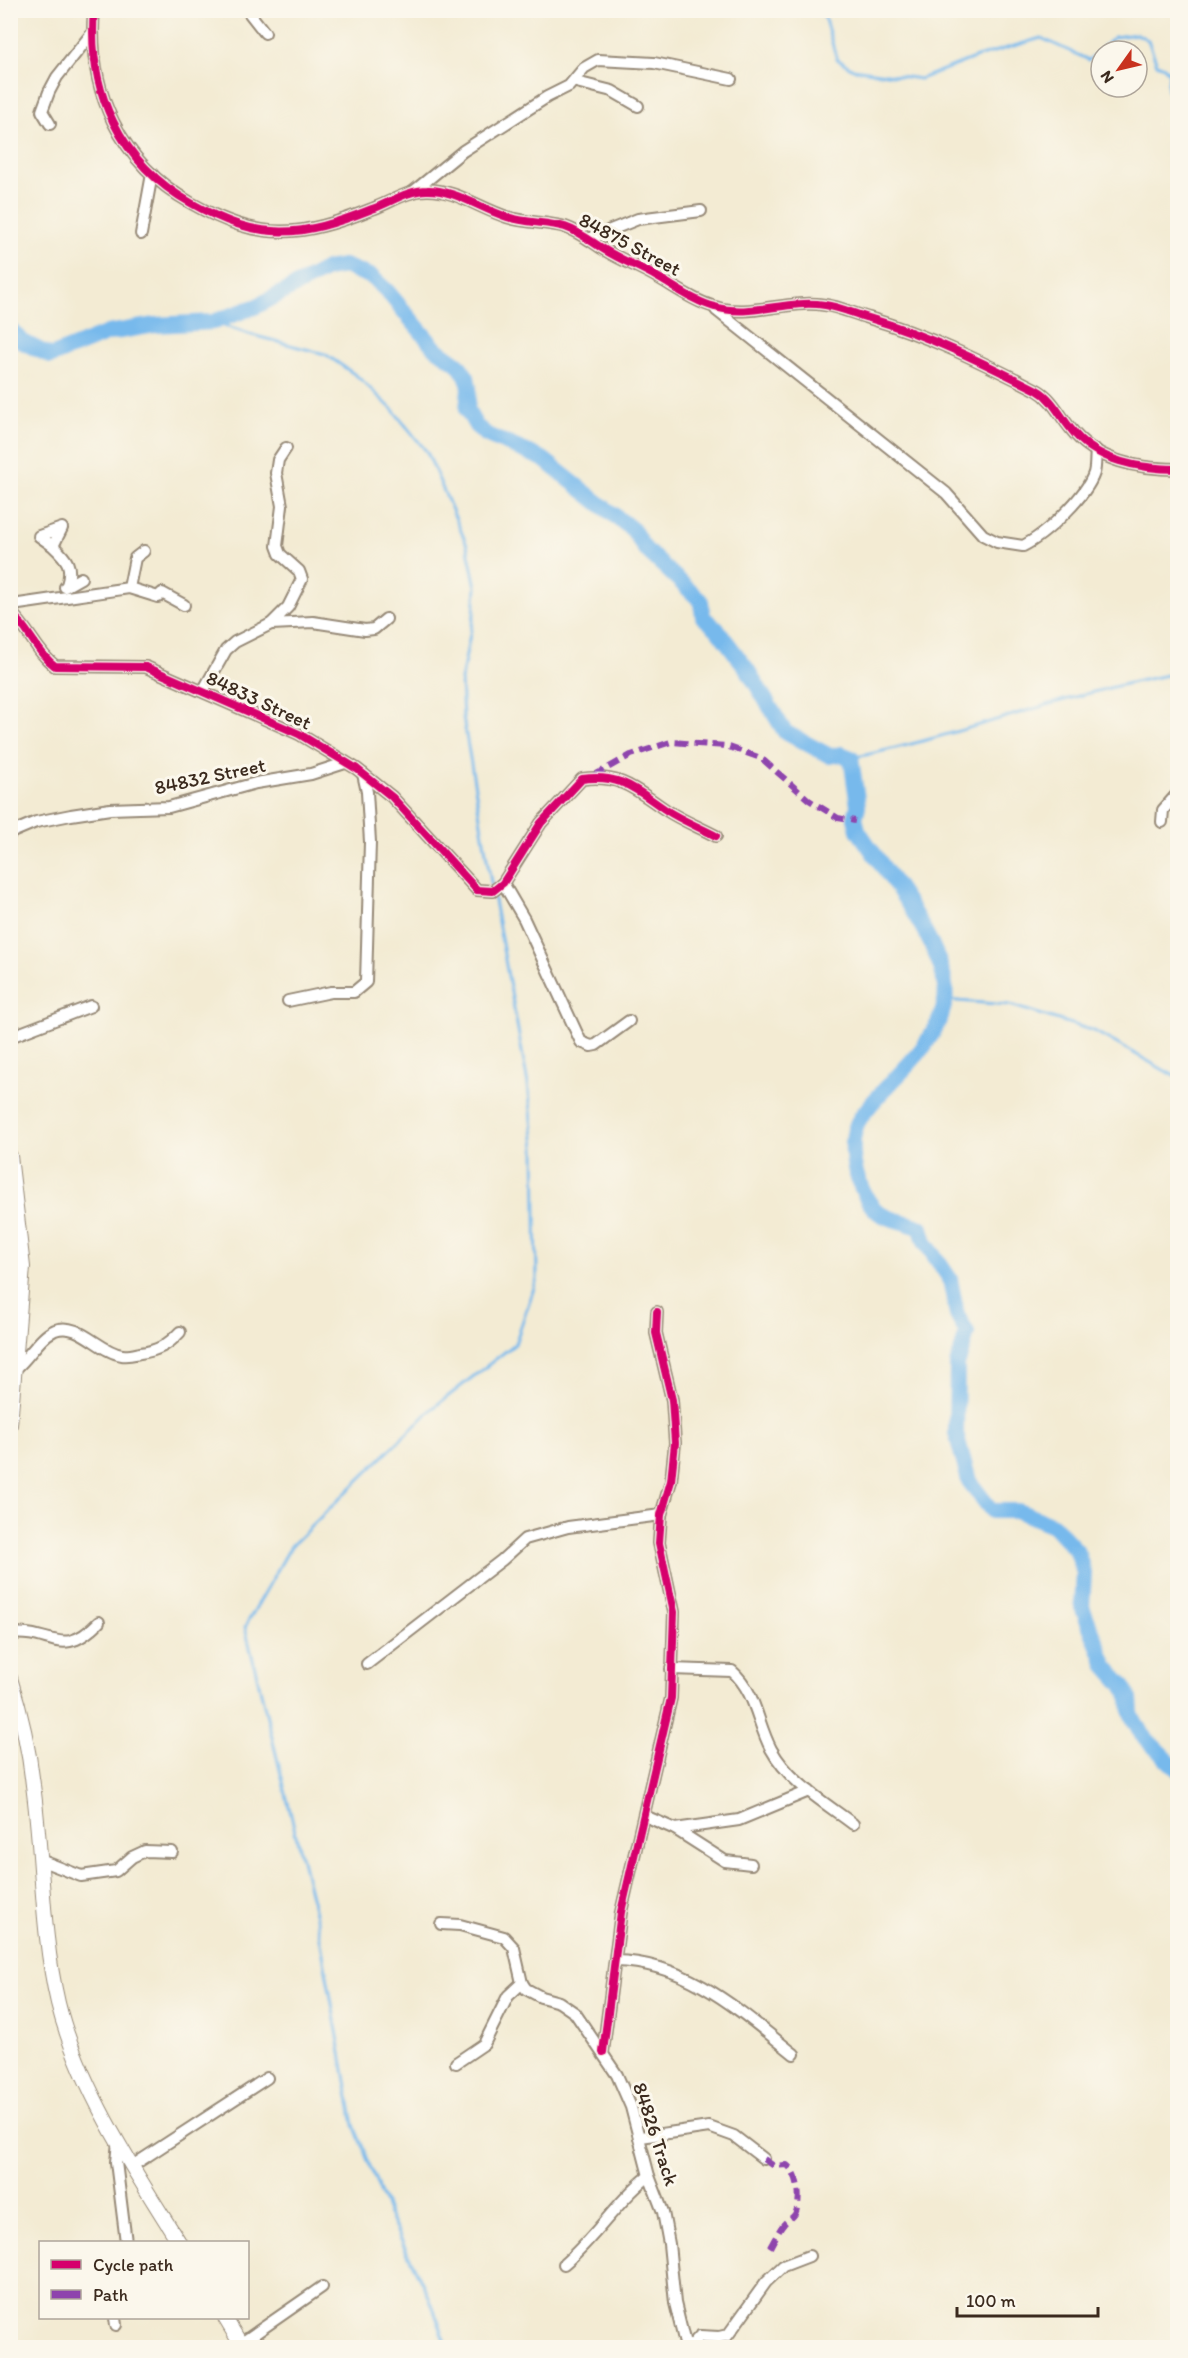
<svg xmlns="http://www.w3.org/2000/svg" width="1188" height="2358" font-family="Itim,sans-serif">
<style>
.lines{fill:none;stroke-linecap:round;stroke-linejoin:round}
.stream{stroke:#77b9ec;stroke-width:3}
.river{stroke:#77b9ec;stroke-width:16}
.minor-casing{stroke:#978a78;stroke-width:14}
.tertiary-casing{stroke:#978a78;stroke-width:16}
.minor{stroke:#fff;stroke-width:10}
.tertiary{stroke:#fff;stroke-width:14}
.quiet{stroke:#8e44ad;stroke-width:6;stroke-dasharray:12 6;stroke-linecap:butt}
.cycleway-casing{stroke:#fbf7ec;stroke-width:11}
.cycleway{stroke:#d6006c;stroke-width:8}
.labels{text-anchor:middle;stroke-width:6;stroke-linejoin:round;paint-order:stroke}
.street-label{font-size:20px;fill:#3b2a1e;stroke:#fbf7ec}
</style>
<rect width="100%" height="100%" fill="#fbf7ec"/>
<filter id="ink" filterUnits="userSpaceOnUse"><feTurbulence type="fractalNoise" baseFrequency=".0167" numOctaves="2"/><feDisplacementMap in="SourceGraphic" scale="12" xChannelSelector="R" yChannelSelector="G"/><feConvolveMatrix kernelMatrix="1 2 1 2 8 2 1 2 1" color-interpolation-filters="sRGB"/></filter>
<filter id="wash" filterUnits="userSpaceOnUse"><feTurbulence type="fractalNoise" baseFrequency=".008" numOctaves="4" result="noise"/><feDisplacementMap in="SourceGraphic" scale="24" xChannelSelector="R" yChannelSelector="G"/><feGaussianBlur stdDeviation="1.35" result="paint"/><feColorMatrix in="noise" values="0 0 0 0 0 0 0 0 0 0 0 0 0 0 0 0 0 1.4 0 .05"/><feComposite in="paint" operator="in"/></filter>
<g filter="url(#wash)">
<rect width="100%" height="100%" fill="#f3ebd3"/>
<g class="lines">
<!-- stream -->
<g class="stream">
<path d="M822,10L837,59L853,69L920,79L977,57L1041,38L1089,60L1114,37L1137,34L1148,40L1157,64L1164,67L1169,73C1168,89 1164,94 1178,105"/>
<polyline points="213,322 252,335 325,354 357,376 393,410 427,452 467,545 476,587 474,614 461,680 463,717 492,888"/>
<path d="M851,758C961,736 1066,693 1178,673"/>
<polyline points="945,1000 1010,1005 1094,1031 1178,1078"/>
<polyline points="448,2348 429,2297 389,2215 354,2125 317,1921 245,1627 291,1546 433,1408 515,1344 537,1279 535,1147 528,1084 493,895"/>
</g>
<!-- river -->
<path class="river" d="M10,329L23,342L51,356L108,333L155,325L213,322L257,306L327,269L344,266L372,277L387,291L434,347L458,364L467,377L469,388L467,410L476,426L487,435L543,459L633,530L645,549L701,601L703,617L717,629L747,669L785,732L830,756L841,754L851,758L858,806L855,818L858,830C883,870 953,954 945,1001C936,1050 888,1079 861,1117C849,1133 852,1162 858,1179C863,1192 868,1204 879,1213C889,1220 908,1222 921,1228L925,1242L950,1279L957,1315L967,1333L957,1365L956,1433L969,1481L992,1511H1018L1053,1525L1077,1551L1084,1573L1082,1607L1106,1666L1123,1685L1130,1698L1131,1714L1142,1735L1178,1770"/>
</g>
</g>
<g filter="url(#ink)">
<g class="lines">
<!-- minor casing -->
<g class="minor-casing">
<g id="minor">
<path d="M94,10C87,91 120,163 191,203C260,242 300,238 372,209C389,203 408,190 427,190C454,189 481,209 507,217C526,223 546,222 565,227C580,232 592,242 605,250C621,260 640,267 657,277C675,287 695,302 715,307C750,318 787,299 825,305C840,307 854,314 869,318C927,335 982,362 1037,390C1052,398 1060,416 1071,429C1095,461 1140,469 1178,469"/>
<polyline points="247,10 265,33"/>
<polyline points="576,82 612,91 638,106"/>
<polyline points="50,124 42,111 49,92 57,77 92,33"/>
<polyline points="414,191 463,151 547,97 569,86 584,68 598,60 654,63 731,79"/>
<polyline points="141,234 152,174"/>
<polyline points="588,239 638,219 701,211"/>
<path d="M716,310L946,493L983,535L997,542L1023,546C1045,535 1086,497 1094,473C1096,466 1095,457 1096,450"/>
<path d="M53,546L39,536L62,528L53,546C67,559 73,566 67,585"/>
<polyline points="65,587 81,578"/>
<polyline points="129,588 135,558 144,551"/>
<polyline points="10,608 19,604 129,588 158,597 162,593 184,605"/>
<path d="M10,612C29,628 36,652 55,666L146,667L299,734L357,769L392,797L477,890L493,891L503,883L541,823L582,779C622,774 636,790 666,810C681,820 699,827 716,836"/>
<polyline points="271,624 288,607 302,579 299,571 280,554 277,546 282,506 276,473 278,460 286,448"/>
<polyline points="203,691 226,650 235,642 271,624 313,622 365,630 374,629 386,619"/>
<polyline points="1162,822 1163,810 1178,793"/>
<polyline points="10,833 36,822 71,815 110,809 169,807 256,783 311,774 345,763"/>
<polyline points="503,883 524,919 581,1042 591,1046 596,1045 629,1021"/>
<polyline points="288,1001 331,992 354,992 366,982 370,842 367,792 363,774"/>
<polyline points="10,1037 91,1006"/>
<path d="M15,1369C29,1358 39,1337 55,1330C79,1321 99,1352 122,1355C128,1356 135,1354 140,1353C157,1351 168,1345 180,1332"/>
<path d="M10,1634C52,1629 61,1661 99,1622"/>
<polyline points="367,1664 502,1560 525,1539 568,1527 661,1515"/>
<path d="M671,1669L732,1671C756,1692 757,1723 771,1749C789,1782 824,1802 853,1824"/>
<polyline points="645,1816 675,1829 725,1861 751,1864"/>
<polyline points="675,1829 739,1820 809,1791"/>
<polyline points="40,1860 81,1876 116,1871 132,1857 145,1851 172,1852"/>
<polyline points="441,1924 460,1925 504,1937 514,1948 522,1983 526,1989 541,1997 559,2002 575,2013 617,2075 631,2107 649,2176 663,2212 669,2244 675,2303 686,2348"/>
<path d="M615,1961C688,1962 740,2011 794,2054"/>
<polyline points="603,2052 621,1912 671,1698 674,1612 659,1543 661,1515 671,1481 675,1443 672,1400 656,1333 657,1312"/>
<polyline points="456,2063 484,2044 508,1996 522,1983"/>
<polyline points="641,2137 709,2127 734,2136 764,2159"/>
<polyline points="118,2142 116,2162 126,2242"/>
<polyline points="132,2166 267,2078"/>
<path d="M564,2264C596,2237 616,2202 649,2176"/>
<polyline points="115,2318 116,2325"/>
<polyline points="240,2344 322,2287"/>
<polyline points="689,2348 700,2336 719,2337 728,2335 766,2282 783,2266 809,2256"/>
</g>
</g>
<!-- tertiary casing -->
<g class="tertiary-casing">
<g id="tertiary">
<polyline points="10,1156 23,1267 10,1425"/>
<path d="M10,1678C21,1713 29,1749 33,1785C43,1857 41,1931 58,2003C78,2085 134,2171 179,2242"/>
<polyline points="225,2318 243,2348"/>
</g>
</g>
<!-- minor -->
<use href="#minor" class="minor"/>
<!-- tertiary -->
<use href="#tertiary" class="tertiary"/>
<!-- quiet -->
<g class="quiet">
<polyline points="593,776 631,755 671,742 726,746 761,758 809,800 838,818 855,821"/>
<path d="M764,2159L774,2166L787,2165C799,2175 802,2200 795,2214C792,2219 787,2220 784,2224C778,2231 774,2241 769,2249"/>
</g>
<!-- cycleway casing -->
<g class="cycleway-casing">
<g id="cycleway">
<path d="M94,10C87,91 120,163 191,203C260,242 300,238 372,209C389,203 408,190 427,190C454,189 481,209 507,217C526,223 546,222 565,227C580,232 592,242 605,250C621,260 640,267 657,277C675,287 695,302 715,307C750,318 787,299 825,305C840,307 854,314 869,318C927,335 982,362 1037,390C1052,398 1060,416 1071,429C1095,461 1140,469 1178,469"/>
<path d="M10,612C29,628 36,652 55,666L146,667L299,734L357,769L392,797L477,890L493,891L503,883L541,823L582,779C622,774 636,790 666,810C681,820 699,827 716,836"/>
<polyline points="603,2052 621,1912 671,1698 674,1612 659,1543 661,1515 671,1481 675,1443 672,1400 656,1333 657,1312"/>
</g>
</g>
<!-- cycleway -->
<use href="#cycleway" class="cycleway"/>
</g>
</g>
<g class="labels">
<!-- street labels -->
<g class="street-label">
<text transform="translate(630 244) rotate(28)" y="7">84875 Street</text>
<text transform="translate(259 700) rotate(25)" y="7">84833 Street</text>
<text transform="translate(210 776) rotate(-12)" y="7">84832 Street</text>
<text transform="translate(656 2134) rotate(72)" y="7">84826 Track</text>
</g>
</g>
<!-- margin -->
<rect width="1188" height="2358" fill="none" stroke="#fbf7ec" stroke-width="36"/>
<!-- legend -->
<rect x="39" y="2241" width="210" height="78" fill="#fbf7ec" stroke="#aea59a" stroke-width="1.5"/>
<rect x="51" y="2260" width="30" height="9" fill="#d6006c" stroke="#aea59a" stroke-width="1.5"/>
<text x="93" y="2271" font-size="18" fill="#3b2a1e">Cycle path</text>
<rect x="51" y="2290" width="30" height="9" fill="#8e44ad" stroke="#aea59a" stroke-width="1.5"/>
<text x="93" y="2301" font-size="18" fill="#3b2a1e">Path</text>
<!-- north arrow -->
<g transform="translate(1119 69) rotate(236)"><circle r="28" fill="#fbf7ec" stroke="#aea59a" stroke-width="1.5"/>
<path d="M0-4.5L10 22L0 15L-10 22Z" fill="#c8321e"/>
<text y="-9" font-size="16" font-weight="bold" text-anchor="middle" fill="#3b2a1e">N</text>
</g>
<!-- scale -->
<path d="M957 2307v9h141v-9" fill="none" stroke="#3b2a1e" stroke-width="3"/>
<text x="966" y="2307" font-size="18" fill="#3b2a1e" stroke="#fbf7ec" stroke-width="4.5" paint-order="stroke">100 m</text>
</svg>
